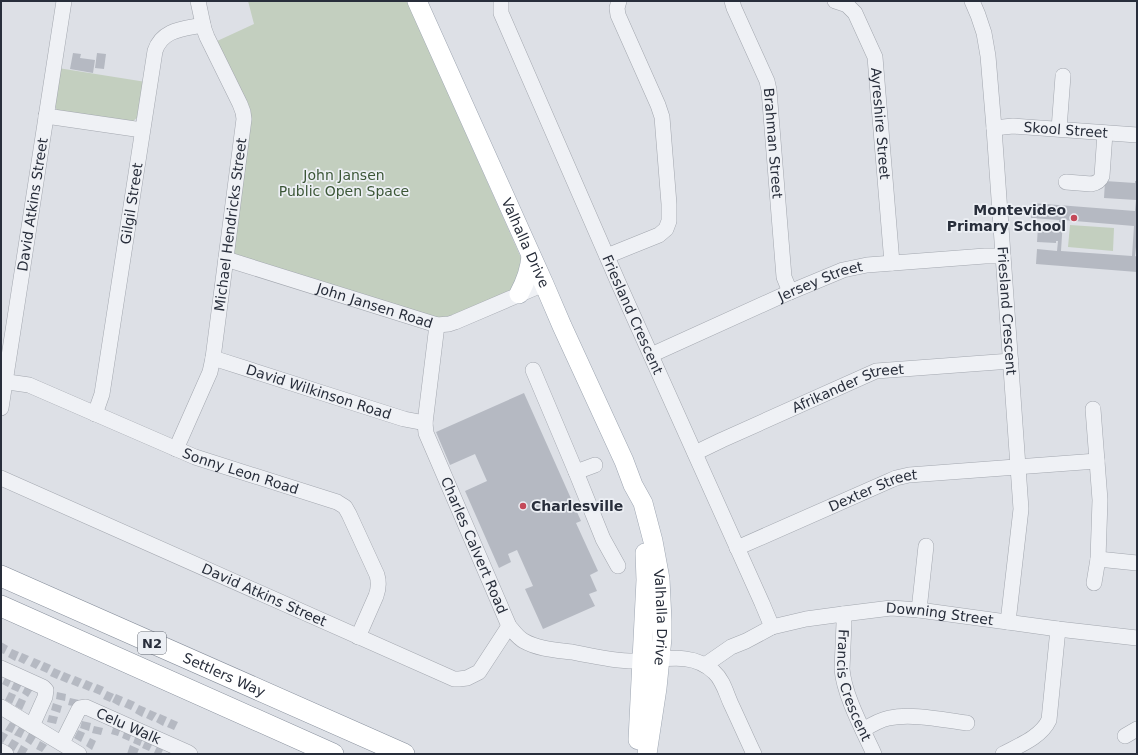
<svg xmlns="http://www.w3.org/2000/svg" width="1138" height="755" font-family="'DejaVu Sans',sans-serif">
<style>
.green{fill:#c3cfbf}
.building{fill:#b5b9c2;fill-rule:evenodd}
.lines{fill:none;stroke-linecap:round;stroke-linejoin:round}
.minor-casing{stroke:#a3a7af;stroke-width:16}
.major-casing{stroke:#9da5b1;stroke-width:20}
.highway-casing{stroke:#868e9b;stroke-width:22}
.minor{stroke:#eff1f5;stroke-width:15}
.major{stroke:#fff;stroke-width:19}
.highway{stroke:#fff;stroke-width:21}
.poi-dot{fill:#c44959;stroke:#eceff4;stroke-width:1.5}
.labels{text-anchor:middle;stroke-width:3.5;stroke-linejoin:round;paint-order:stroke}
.shield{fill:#eceff4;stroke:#636872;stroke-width:1}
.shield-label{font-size:13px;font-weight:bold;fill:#282e3b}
.street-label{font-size:14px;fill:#282e3b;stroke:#eceff4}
.park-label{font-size:14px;fill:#3b5636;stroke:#eceff4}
.poi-label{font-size:14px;font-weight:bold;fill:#282e3b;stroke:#eceff4;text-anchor:end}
</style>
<rect width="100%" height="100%" fill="#dde0e6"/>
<!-- green -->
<g class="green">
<polygon points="248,1 407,1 522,260 523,266 511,290 452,316 441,319 236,255 234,252 248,118 215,42 254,24"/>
<polygon points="58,68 146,82 138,117 132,122 57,110 54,105"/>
<polygon points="1070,225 1114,228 1113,251 1068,247"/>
</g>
<!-- building -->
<g class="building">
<polygon points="73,53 81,54 80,58 95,60 93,73 70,69"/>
<polygon points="97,53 106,54 104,69 95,68"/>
<path d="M1105,181L1135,183V181H1137V247H1136L1135,256L1137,257V272L1036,264L1037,249L1057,251L1058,241H1056V243L1037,242L1038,227L1057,229V230H1059V220L1031,218L1032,203L1135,211L1136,200L1104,198ZM1063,220L1134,226L1132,256L1061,251Z"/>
<polygon points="524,393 581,521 576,523 598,571 590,575 597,591 589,594 595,606 543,629 525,589 533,586 517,550 508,554 511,562 499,568 465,491 487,481 475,454 450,465 436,432"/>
<polygon points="1,642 8,646 4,654 1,653"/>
<polygon points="12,649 19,652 15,661 8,657"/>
<polygon points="22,653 29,656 24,664 18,661"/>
<polygon points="34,658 41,661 36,669 30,666"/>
<polygon points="44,662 51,665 47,673 40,670"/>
<polygon points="54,668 61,671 57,679 50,676"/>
<polygon points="64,672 71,675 67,683 60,680"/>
<polygon points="6,676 12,679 8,687 2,684"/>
<polygon points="75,676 82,679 78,687 71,684"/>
<polygon points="15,680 22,684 18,692 11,689"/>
<polygon points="86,680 93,683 89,691 82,688"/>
<polygon points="97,684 104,687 100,695 93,692"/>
<polygon points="26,685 33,689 28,697 22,693"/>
<polygon points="107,691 114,694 110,702 103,699"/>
<polygon points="9,692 16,695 12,704 5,700"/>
<polygon points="57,692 66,694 65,701 56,699"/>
<polygon points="116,694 123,697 119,706 112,702"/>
<polygon points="19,698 26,701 22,710 15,706"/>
<polygon points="70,698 79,700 77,707 68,705"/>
<polygon points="128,699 135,702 131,710 124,707"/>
<polygon points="53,703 62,706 60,713 51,710"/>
<polygon points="139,705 146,708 142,717 135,713"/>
<polygon points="150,710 157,713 152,721 146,718"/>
<polygon points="160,714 167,717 163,726 156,722"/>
<polygon points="49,715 58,717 56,724 47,722"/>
<polygon points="171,719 178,722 174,730 167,727"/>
<polygon points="82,721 91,723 89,731 80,728"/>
<polygon points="10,722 16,725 12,733 5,730"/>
<polygon points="114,725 121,728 118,736 111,734"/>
<polygon points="94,726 103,728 101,735 92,733"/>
<polygon points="19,727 25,730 21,738 14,735"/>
<polygon points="78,730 85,733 81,742 74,738"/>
<polygon points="125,730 132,733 129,741 122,738"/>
<polygon points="1,731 8,735 3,743 1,742"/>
<polygon points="29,733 36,737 31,745 25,741"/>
<polygon points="136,735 143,738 140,746 133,743"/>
<polygon points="90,738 96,741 92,750 86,746"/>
<polygon points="12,739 19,743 14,751 7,747"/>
<polygon points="146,739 153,743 149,751 142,748"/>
<polygon points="40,741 47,745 42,752 36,749"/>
<polygon points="158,744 164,748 161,754 156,754 154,753"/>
<polygon points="21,745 28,749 25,754 19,754 17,753"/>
<polygon points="130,745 139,749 137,754 127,754"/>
</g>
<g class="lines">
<!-- minor casing -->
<g class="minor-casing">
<g id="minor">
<path id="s1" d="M501,1V13L618,282L762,603L772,627"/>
<path id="s2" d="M732,1L734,8L767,81L769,90L784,277L790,292"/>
<path id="s3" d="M835,1L847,5L855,13L875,57L892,263"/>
<path id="s4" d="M972,1L978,15L984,33L988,56L994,128L1021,509L1008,622"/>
<polyline points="46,116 142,130"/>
<path id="s5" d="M994,128L1013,126L1137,135"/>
<polyline points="1059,129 1063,76"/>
<path d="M1066,182L1091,184C1097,183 1100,181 1102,176L1105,133"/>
<polyline points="607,256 659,235 666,229 669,221 669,204 662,117 658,105 618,15 617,8 619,1"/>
<path id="s6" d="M226,259L437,325L449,324L455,322L544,284"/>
<path id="s7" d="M437,325L425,423L426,433L509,626C514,632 518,638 524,641C538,649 556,650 572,652C591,656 610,660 629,661C658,662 690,649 714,672C723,680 726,693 731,704C739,721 746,737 754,754"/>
<path id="s8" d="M651,355L790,292L843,270L867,265L985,256H1003"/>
<path id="s9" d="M213,358L404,419L425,423"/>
<polyline points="533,370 576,472 603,539 618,566"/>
<path id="s10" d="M1,381L29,385L195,457L337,502L345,507L349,514L377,575C379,582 379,588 376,596L358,637"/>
<path id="s11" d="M1,408L64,1"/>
<polyline points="1093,409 1100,500 1098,559 1094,583"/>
<path id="s12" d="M95,414L102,394L155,51C162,29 184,29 203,25"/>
<path id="s13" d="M176,449L210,372L213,358L244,119L243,112L240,104L207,37L204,29L198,1"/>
<path id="s14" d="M695,453L722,440L876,371L1011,361"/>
<polyline points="576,472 595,465"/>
<path id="s15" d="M1,478L454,679H459L467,678L479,672L509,626"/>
<path id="s16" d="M737,548L889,481L896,478L909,475L1097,461"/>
<polyline points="1098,559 1137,563"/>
<polyline points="919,610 926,546"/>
<path id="s17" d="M843,614L844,623L842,669C844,695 863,730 874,754"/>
<path id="s18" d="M705,665L731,647L746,641L772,627L806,619L843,614L891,608L919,610L1058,629L1137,638"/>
<polyline points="1,668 43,687 46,690 45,697 32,726"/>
<polyline points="1,707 79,754"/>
<path d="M863,730C871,725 879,720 889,718C912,713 943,720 967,723"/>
<polyline points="1125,736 1137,729"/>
<path id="s19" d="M62,743L78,711L80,708L86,707L187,752L190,754"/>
<polyline points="1,751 6,754"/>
<path d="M1003,754C1020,745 1041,737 1049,720L1058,629"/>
</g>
</g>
<!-- major casing -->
<g class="major-casing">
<g id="major">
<path id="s20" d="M417,1L544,284L562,326L624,461L633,485L643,503L653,541L660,579L662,621V638L657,688L647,754"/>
<path d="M519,294C526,281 530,270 531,256"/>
<polyline points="638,740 646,580 645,553"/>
</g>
</g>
<!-- highway casing -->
<g class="highway-casing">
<g id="highway">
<path id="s21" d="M1,576L404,754"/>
<polyline points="1,606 333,754"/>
</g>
</g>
<!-- minor -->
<use href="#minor" class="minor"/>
<!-- major -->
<use href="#major" class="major"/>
<!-- highway -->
<use href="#highway" class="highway"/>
</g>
<!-- markers -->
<g class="poi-dot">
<circle cx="1074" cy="218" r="4"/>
<circle cx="523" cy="506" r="4"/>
</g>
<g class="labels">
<!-- shield labels -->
<rect class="shield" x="138" y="632" width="28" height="22" rx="3"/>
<g class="shield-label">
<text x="152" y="648">N2</text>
</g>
<!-- street labels -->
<g class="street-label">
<text dy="5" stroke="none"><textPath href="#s3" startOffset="139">Ayreshire Street</textPath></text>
<text dy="5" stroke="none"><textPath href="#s5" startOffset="72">Skool Street</textPath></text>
<text dy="5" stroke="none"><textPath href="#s2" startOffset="150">Brahman Street</textPath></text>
<text dy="5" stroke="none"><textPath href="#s12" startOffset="214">Gilgil Street</textPath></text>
<text dy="5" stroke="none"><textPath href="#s11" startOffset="206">David Atkins Street</textPath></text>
<text dy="5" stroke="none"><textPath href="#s13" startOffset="233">Michael Hendricks Street</textPath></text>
<text dy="5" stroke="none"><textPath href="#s20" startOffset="265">Valhalla Drive</textPath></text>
<text dy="5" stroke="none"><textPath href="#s8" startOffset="185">Jersey Street</textPath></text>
<text dy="5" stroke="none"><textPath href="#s6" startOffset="156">John Jansen Road</textPath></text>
<text dy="5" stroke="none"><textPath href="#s4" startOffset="313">Friesland Crescent</textPath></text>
<text dy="5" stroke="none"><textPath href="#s1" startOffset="341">Friesland Crescent</textPath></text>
<text dy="5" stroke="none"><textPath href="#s14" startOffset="167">Afrikander Street</textPath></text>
<text dy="5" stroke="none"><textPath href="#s9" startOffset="111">David Wilkinson Road</textPath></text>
<text dy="5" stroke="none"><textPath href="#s10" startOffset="257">Sonny Leon Road</textPath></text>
<text dy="5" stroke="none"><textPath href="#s16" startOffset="148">Dexter Street</textPath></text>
<text dy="5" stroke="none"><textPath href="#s7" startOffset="231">Charles Calvert Road</textPath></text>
<text dy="5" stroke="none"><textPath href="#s15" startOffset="288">David Atkins Street</textPath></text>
<text dy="5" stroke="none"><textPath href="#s18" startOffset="247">Downing Street</textPath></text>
<text dy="5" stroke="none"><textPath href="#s20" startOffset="667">Valhalla Drive</textPath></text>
<text dy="5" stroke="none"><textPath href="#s21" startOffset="244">Settlers Way</textPath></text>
<text dy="5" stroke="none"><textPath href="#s17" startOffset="73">Francis Crescent</textPath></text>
<text dy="5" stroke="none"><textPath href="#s19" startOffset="92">Celu Walk</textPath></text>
</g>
<!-- park labels -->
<g class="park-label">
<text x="344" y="180">John Jansen<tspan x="344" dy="16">Public Open Space</tspan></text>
</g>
<!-- poi labels -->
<g class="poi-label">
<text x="1066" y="215">Montevideo<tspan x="1066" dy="16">Primary School</tspan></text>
<text x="531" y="511" text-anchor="start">Charlesville</text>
</g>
</g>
<!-- border -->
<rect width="1138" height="755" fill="none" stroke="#282e3b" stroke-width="4"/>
</svg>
